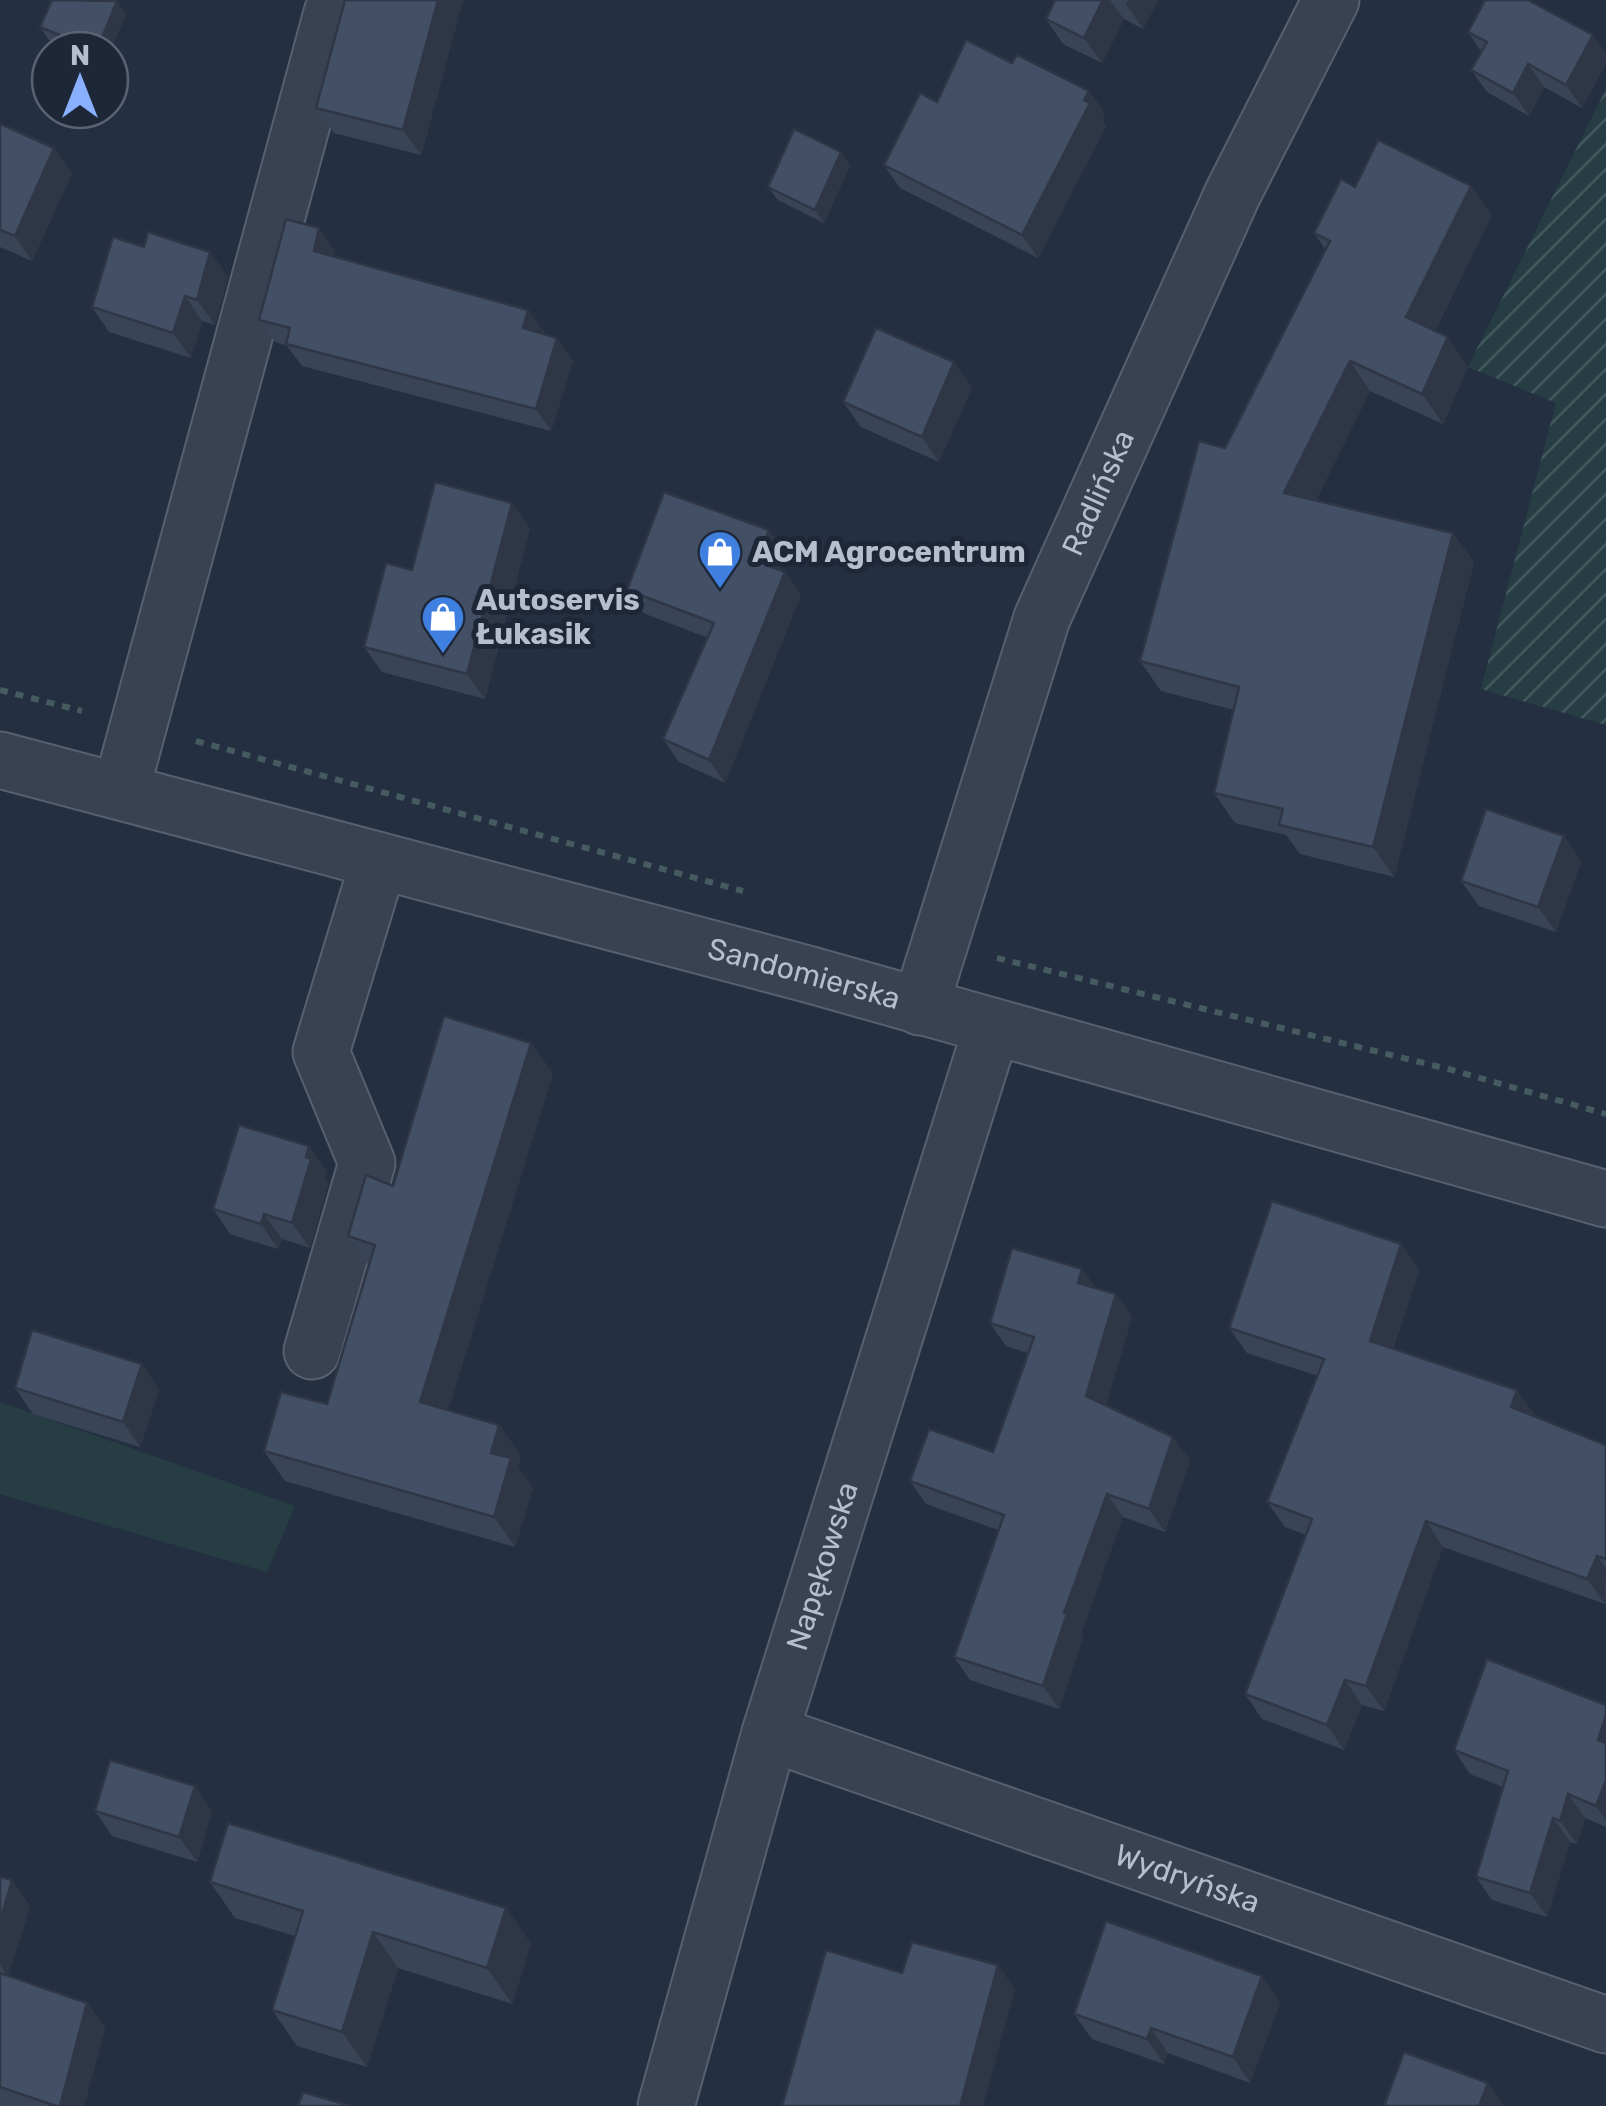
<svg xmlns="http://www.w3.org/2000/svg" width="1606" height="2106" font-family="Rubik,sans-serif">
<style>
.grass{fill:#263e43}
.garden{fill:url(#garden-furrows)}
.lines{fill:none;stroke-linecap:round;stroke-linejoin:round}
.minor-casing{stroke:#57606f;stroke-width:59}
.path{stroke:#455b60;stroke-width:6;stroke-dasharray:8 8;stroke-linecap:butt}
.minor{stroke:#394252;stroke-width:55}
.wall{fill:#3a4457}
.shaded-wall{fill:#2f3747}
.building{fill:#434f65;stroke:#2f3747;stroke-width:2.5}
.labels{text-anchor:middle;stroke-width:10;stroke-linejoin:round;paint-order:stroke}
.street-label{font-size:30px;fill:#b6bdcc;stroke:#1d2737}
.poi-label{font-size:30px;font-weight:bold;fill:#b6bdcc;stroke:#1d2737;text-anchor:start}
</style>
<defs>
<pattern id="garden-furrows" width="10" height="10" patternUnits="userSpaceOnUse" patternTransform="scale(2.5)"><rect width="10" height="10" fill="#263e43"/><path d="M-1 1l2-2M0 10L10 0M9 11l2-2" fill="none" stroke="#43585d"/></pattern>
</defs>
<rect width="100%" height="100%" fill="#243042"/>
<!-- grass -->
<polygon class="grass" points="0,1402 295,1506 267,1572 0,1494"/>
<!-- garden -->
<polygon class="garden" points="1606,89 1606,725 1481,689 1556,403 1468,367"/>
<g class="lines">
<!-- minor casing -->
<g class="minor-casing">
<g id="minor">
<path id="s1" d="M0,760L811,975L1606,1199"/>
<polyline points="121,790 332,13"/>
<path id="s2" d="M920,1007L1042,618L1233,193L1331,0"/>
<polyline points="312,1351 367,1163 321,1052 379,861"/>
<path id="s3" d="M770,1733L1606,2025"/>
<path id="s4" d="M666,2106L770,1733L992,1027"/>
</g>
</g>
<!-- path -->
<g class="path">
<polyline points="0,690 82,711"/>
<polyline points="196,741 743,891"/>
<polyline points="997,958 1452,1070 1606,1114"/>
</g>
<!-- minor -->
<use href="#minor" class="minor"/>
</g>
<!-- wall -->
<g class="wall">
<polygon points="345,0 463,0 421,155 334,133 316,108"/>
<polygon points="1055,0 1158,0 1143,29 1124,19 1102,63 1063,44 1046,19"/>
<polygon points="126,14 110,50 72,50 49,40 40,27"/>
<polygon points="1468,32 1593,35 1606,54 1606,63 1582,108 1544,87 1529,116 1487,92 1471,70 1481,51"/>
<polygon points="1012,63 1089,91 1105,114 1102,120 1106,126 1038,258 900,188 884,165 937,102"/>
<polygon points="0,124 54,148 72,173 32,261 0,247"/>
<polygon points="841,152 850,165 824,223 778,200 768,187"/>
<polygon points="1355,187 1492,215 1435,331 1468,367 1443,424 1370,391 1316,500 1453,533 1474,562 1394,877 1300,854 1286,835 1235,823 1214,793 1234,710 1161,691 1140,661 1225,448 1325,249 1314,233"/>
<polygon points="144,247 228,277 215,325 202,321 191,358 109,332 92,307"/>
<polygon points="335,251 334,256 528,310 544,332 543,334 573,361 551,431 302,366 287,346 275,342 259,320"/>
<polygon points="972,387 939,462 861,427 843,402"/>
<polygon points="530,528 485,699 382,672 364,647 412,570"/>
<polygon points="785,553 779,570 785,572 801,595 725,783 679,762 663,739 708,638 643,613 627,590"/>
<polygon points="1564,836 1581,862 1556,932 1479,906 1461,881"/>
<polygon points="553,1073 448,1410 499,1425 521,1456 518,1467 533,1488 515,1547 285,1481 264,1451 327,1404 369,1266 348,1236 393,1186"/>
<polygon points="327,1172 325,1179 328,1184 310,1248 282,1239 278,1249 230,1234 213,1209"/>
<polygon points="1401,1244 1419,1270 1393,1349 1534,1416 1606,1445 1606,1602 1605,1604 1443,1547 1384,1711 1362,1705 1344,1750 1262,1719 1245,1694 1306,1535 1285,1527 1267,1502 1318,1376 1247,1353 1229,1328"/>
<polygon points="1082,1269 1096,1288 1116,1294 1132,1317 1106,1405 1190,1460 1165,1532 1123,1517 1081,1633 1083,1637 1059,1709 970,1680 954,1657 998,1530 926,1504 910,1481 993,1452 1028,1353 1006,1346 990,1323"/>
<polygon points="15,1388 159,1389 140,1447 33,1414"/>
<polygon points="1606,1705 1606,1827 1585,1818 1577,1844 1570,1842 1547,1917 1492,1900 1476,1877 1503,1787 1470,1774 1454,1750"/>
<polygon points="95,1811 212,1811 197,1862 112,1836"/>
<polygon points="0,1877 12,1880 30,1906 8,1976 87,2003 105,2028 84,2106 0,2106"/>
<polygon points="210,1882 506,1908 531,1944 512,2004 398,1968 367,2067 297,2046 272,2010 295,1936 235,1918"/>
<polygon points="1280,2002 1250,2083 1168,2053 1164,2064 1092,2039 1074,2014"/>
</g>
<!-- shaded-wall -->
<g class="shaded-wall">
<polygon points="438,0 463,0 421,155 403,130"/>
<polygon points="1103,0 1110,0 1124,19 1102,63 1084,38"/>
<polygon points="1128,0 1158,0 1143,29 1126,4"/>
<polygon points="117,1 126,14 110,53 110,50 97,50"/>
<polygon points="1593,35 1606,54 1606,63 1582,108 1566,85"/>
<polygon points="1528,64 1544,87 1529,116 1513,93"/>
<polygon points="1089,91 1105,114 1102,120 1106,126 1038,258 1022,235"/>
<polygon points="54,148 72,173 32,261 15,236"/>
<polygon points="841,152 850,165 824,223 815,210"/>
<polygon points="1471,186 1492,215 1427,347 1406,317"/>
<polygon points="319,228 335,251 329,273 314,251"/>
<polygon points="210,252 228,277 215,325 197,300"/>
<polygon points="185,296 202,321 191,358 173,333"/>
<polygon points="528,310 544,332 539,351 523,328"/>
<polygon points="1448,337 1468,367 1443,424 1422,394"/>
<polygon points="557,338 573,361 551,431 536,409"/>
<polygon points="1350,361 1370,391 1305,522 1284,493"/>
<polygon points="954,362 972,387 939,462 922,437"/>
<polygon points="512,503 530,528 485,699 467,674"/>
<polygon points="769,530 785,553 774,585 758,562"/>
<polygon points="1453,533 1474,562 1394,877 1373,847"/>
<polygon points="785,572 801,595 725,783 709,760"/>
<polygon points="1564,836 1581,862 1556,932 1538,907"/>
<polygon points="531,1043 553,1073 441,1433 420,1402"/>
<polygon points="309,1146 327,1172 325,1179 328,1184 310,1248 292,1223"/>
<polygon points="264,1214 282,1239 278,1249 261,1224"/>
<polygon points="1401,1244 1419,1270 1387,1366 1370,1341"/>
<polygon points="1082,1269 1099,1292 1078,1283"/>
<polygon points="1116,1294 1132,1317 1102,1419 1086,1396"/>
<polygon points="142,1364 159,1389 140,1447 123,1422"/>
<polygon points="1517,1390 1535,1415 1529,1432 1511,1407"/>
<polygon points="499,1425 521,1456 518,1467 533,1488 515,1547 494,1517 491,1453"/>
<polygon points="1173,1437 1190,1460 1165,1532 1149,1509"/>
<polygon points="1107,1494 1123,1517 1081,1633 1083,1637 1059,1709 1043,1686 1064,1613"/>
<polygon points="1426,1521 1443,1547 1384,1711 1366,1686"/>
<polygon points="1597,1556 1606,1568 1605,1604 1587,1579"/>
<polygon points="1345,1680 1362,1705 1344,1750 1327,1725"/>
<polygon points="1606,1715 1606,1751 1598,1740"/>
<polygon points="1606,1780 1606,1821 1596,1806"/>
<polygon points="195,1786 212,1811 197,1862 179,1837"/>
<polygon points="1568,1794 1585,1818 1577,1844 1560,1821"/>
<polygon points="1553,1818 1570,1842 1547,1917 1530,1893"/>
<polygon points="12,1880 30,1906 8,1977 0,1965 0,1921"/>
<polygon points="506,1908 531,1944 512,2004 487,1968"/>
<polygon points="373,1932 398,1968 367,2067 342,2032"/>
<polygon points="998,1965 1015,1989 983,2106 960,2106"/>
<polygon points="1262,1976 1280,2002 1250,2083 1233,2057"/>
<polygon points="87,2003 105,2028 84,2106 60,2106"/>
<polygon points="1151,2028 1168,2053 1164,2064 1147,2039"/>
<polygon points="1488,2083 1504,2106 1479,2106"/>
</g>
<!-- building -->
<g class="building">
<polygon points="52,0 117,1 97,50 40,27"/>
<polygon points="345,0 438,0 403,130 316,108"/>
<polygon points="1055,0 1103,0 1084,38 1046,19"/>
<polygon points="1485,0 1528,0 1593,35 1566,85 1528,64 1513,93 1471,70 1487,42 1468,32"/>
<polygon points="966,40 1012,63 1017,55 1089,91 1084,100 1090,103 1022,235 884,165 920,93 937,102"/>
<polygon points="0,124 54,148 15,236 0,230"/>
<polygon points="794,129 841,152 815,210 768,187"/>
<polygon points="1378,140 1471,186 1406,317 1448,337 1422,394 1350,361 1284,493 1453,533 1373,847 1279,825 1283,809 1214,793 1239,687 1140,661 1199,441 1225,448 1330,241 1314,233 1341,179 1355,187"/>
<polygon points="286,219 319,228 314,251 528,310 523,328 557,338 536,409 286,344 290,328 259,320"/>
<polygon points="148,232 210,252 197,300 185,296 173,333 92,307 113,237 144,247"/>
<polygon points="876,328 954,362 922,437 843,402"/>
<polygon points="435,482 512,503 467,674 364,647 386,563 412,570"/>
<polygon points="664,492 769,530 758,562 785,572 709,760 663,739 714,623 627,590"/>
<polygon points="1486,809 1564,836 1538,907 1461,881"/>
<polygon points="444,1016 531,1043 420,1402 499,1425 491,1453 511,1458 494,1517 264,1451 281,1392 327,1404 375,1245 348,1236 366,1175 393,1186"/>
<polygon points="239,1125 309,1146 306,1157 311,1159 292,1223 264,1214 261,1224 213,1209"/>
<polygon points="1272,1201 1401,1244 1370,1341 1517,1390 1511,1407 1606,1445 1606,1559 1597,1556 1587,1579 1426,1521 1366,1686 1345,1680 1327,1725 1245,1694 1312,1519 1267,1502 1324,1359 1229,1328"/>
<polygon points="1012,1248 1082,1269 1078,1283 1116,1294 1086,1396 1173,1437 1149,1509 1107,1494 1064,1613 1067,1614 1043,1686 954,1657 1004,1515 910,1481 929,1429 993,1452 1034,1337 990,1323"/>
<polygon points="32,1330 142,1364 123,1422 15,1388"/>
<polygon points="1487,1659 1606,1705 1606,1715 1598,1740 1606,1743 1606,1780 1596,1806 1568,1794 1560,1821 1553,1818 1530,1893 1476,1877 1508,1771 1454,1750"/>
<polygon points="110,1760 195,1786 179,1837 95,1811"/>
<polygon points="228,1823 506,1908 487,1968 373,1932 342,2032 272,2010 303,1911 210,1882"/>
<polygon points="0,1877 12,1880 0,1921"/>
<polygon points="1106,1921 1262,1976 1233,2057 1151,2028 1147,2039 1074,2014"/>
<polygon points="912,1942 998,1965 960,2106 782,2106 826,1950 902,1973"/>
<polygon points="0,1973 87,2003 60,2106 56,2106 0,2087"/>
<polygon points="1404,2052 1488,2083 1479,2106 1384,2106"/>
<polygon points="303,2092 350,2106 298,2106"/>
</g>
<!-- icons -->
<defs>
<g id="shop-pin" transform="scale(2.25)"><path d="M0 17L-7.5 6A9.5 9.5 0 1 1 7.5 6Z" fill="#3f7fe0" stroke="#1d2737"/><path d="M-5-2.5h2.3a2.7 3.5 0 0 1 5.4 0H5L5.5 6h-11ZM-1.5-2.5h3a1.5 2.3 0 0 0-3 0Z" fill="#fff"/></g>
</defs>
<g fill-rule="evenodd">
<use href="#shop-pin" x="720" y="552"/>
<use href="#shop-pin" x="443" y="617"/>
</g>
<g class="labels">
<!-- street labels -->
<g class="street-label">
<text dy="10" stroke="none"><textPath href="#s2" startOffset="545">Radlińska</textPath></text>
<text dy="10" stroke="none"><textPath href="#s1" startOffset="832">Sandomierska</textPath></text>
<text dy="10" stroke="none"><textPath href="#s4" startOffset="562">Napękowska</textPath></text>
<text dy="10" stroke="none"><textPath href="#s3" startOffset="442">Wydryńska</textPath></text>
</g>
<!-- poi labels -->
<g class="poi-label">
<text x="752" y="562">ACM Agrocentrum</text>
<text x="476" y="610">Autoservis<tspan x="476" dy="34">Łukasik</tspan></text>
</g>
</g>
<!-- north arrow -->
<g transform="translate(80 80)"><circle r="48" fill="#1d2737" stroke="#5a6373" stroke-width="2.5"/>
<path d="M0-8L18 38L0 25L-18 38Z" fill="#89b0fe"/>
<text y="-15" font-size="28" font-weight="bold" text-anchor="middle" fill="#b6bdcc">N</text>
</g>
</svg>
